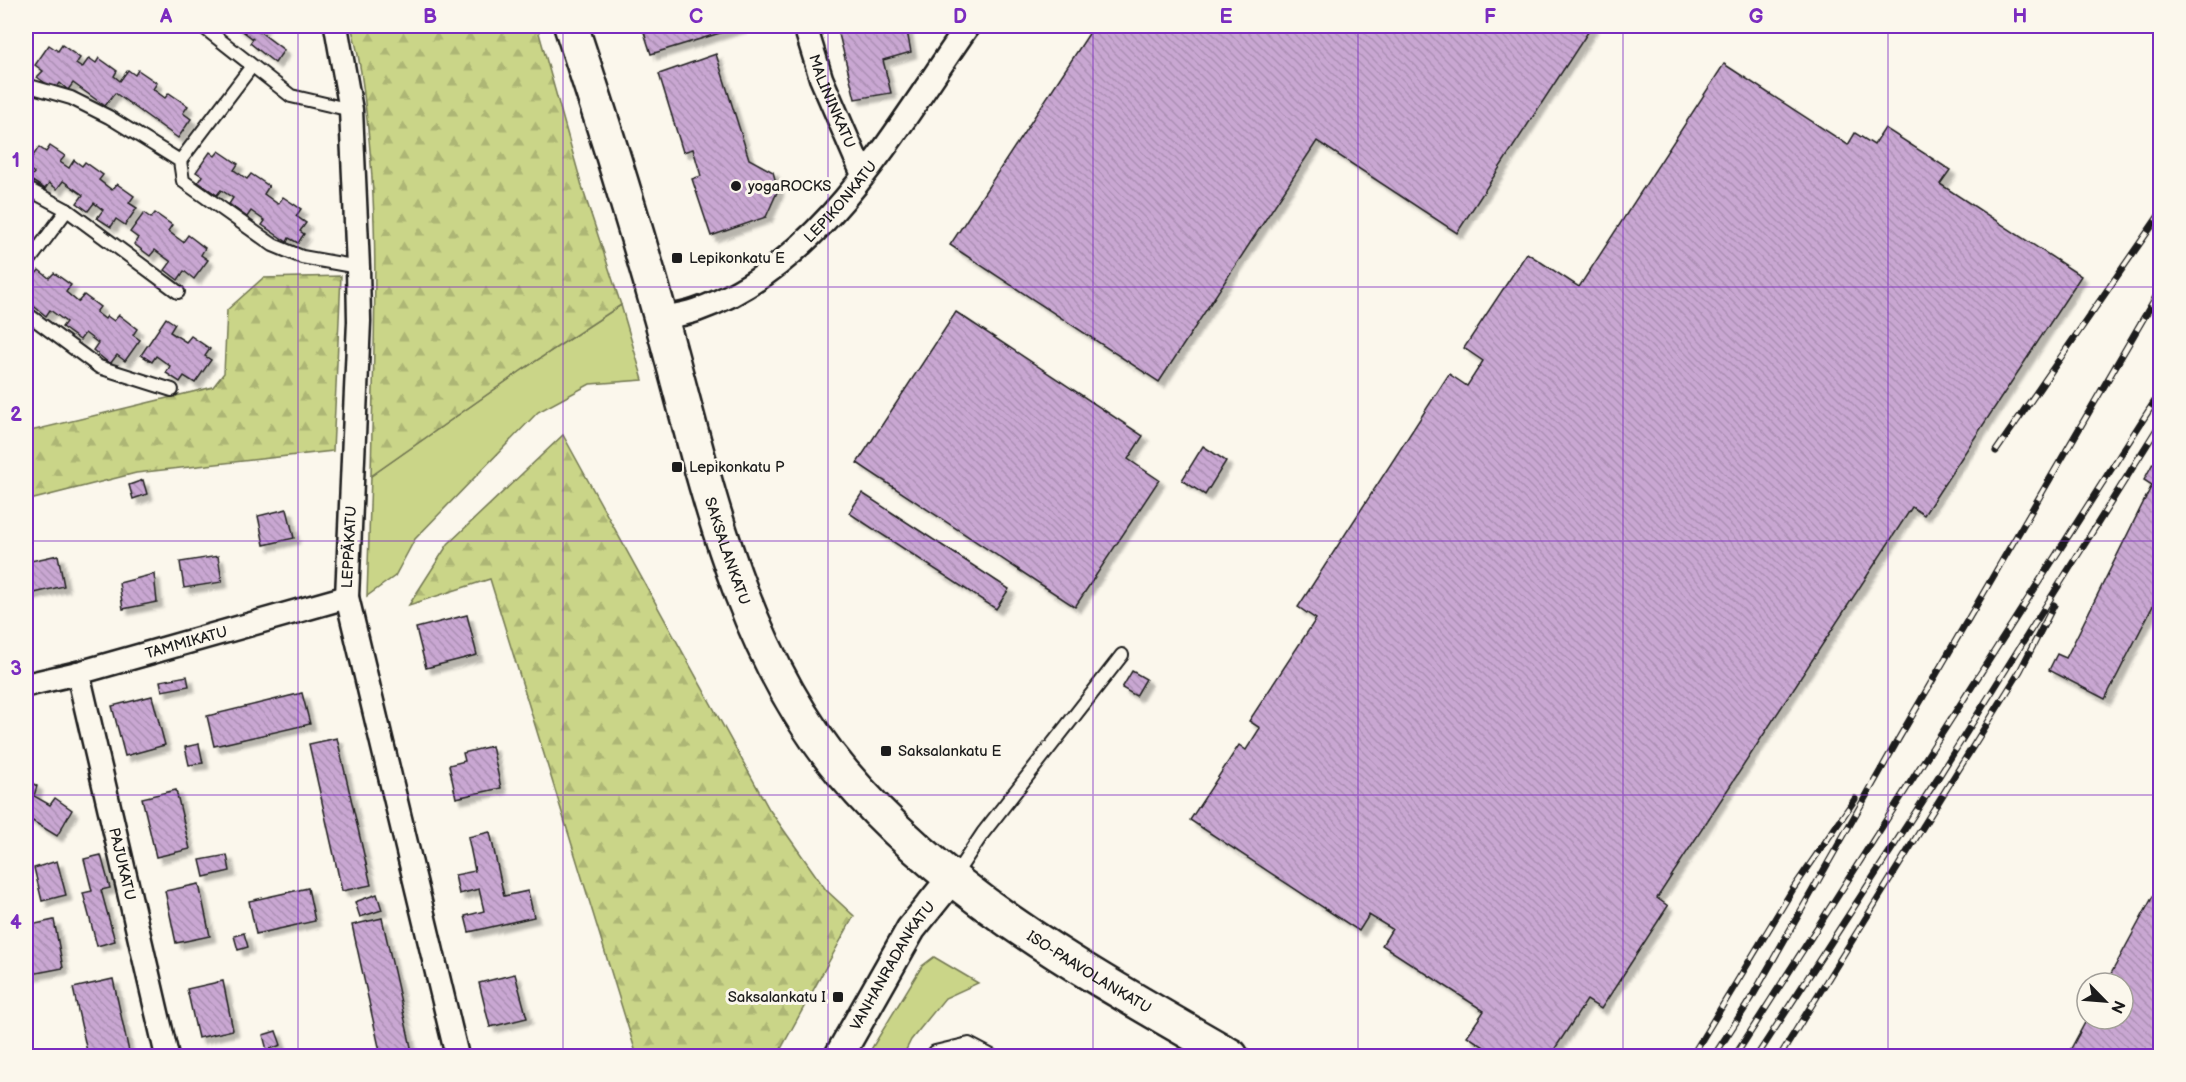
<svg xmlns="http://www.w3.org/2000/svg" width="2186" height="1082" font-family="'Balsamiq Sans',sans-serif">
<style>
.grass{fill:#cad588;stroke:#737852;stroke-width:1.5}
.forest{fill:url(#forest-firs);stroke:#737852;stroke-width:1.5}
.building{fill:url(#building-back-hatch);stroke:#1c1c1c;stroke-width:1.5;filter:url(#shadow)}
.lines{fill:none;stroke-linecap:round;stroke-linejoin:round}
.service-casing{stroke:#1c1c1c;stroke-width:16}
.minor-casing{stroke:#1c1c1c;stroke-width:27}
.tertiary-casing{stroke:#1c1c1c;stroke-width:33}
.secondary-casing{stroke:#1c1c1c;stroke-width:38}
.service{stroke:#fbf7ec;stroke-width:12}
.minor{stroke:#fbf7ec;stroke-width:22}
.tertiary{stroke:#fbf7ec;stroke-width:28}
.secondary{stroke:#fbf7ec;stroke-width:33}
.rail-casing{stroke:#1c1c1c;stroke-width:7}
.rail{stroke:#fbf7ec;stroke-width:4.5;stroke-dasharray:14;stroke-linecap:butt}
.grid{fill:none;stroke:#7b2cbf;stroke-width:1.5;stroke-opacity:0.55}
.poi-dot{fill:#1c1c1c;stroke:#fbf7ec;stroke-width:2}
.labels{text-anchor:middle;stroke-width:6;stroke-linejoin:round;paint-order:stroke}
.street-label{font-size:15px;fill:#1c1c1c;stroke:#fbf7ec}
.poi-label{font-size:15px;fill:#1c1c1c;stroke:#fbf7ec;text-anchor:start}
.neatline{fill:none;stroke:#7b2cbf;stroke-width:2}
.grid-label{font-size:20px;text-anchor:middle;font-weight:bold;fill:#7b2cbf}
</style>
<defs>
<pattern id="forest-firs" width="22" height="20" patternUnits="userSpaceOnUse" patternTransform="scale(1.5)"><rect width="22" height="20" fill="#cad588"/><path d="M5 1l3.5 6h-7zM16 11l3.5 6h-7z" fill="#adb675"/></pattern>
<pattern id="building-back-hatch" width="6" height="6" patternUnits="userSpaceOnUse" patternTransform="scale(1.5)"><rect width="6" height="6" fill="#c9a7d2"/><path d="M-1 5l2 2M0 0l6 6M5-1l2 2" fill="none" stroke="#ac8fb4"/></pattern>
<filter id="shadow"><feDropShadow dx="5.5" dy="5.5" stdDeviation="1.5" flood-color="#0004"/></filter>
</defs>
<rect width="100%" height="100%" fill="#fbf7ec"/>
<filter id="ink" filterUnits="userSpaceOnUse"><feTurbulence type="fractalNoise" baseFrequency=".0167" numOctaves="2"/><feDisplacementMap in="SourceGraphic" scale="12" xChannelSelector="R" yChannelSelector="G"/><feConvolveMatrix kernelMatrix="1 2 1 2 8 2 1 2 1" color-interpolation-filters="sRGB"/></filter>
<g filter="url(#ink)">
<!-- grass -->
<g class="grass">
<polygon points="621,305 643,380 590,384 538,412 415,539 395,576 367,596 371,476 525,368"/>
<polygon points="934,957 978,983 945,998 911,1040 903,1056 867,1056 922,966"/>
</g>
<!-- forest -->
<g class="forest">
<path d="M351,26H537L584,193L621,305L525,368L371,476C373,361 380,244 368,129C364,94 361,60 351,26Z"/>
<polygon points="341,276 333,451 136,473 26,501 26,432 213,387 224,373 227,310 263,278"/>
<polygon points="563,435 769,809 826,890 854,916 777,1056 637,1056 490,579 409,605 448,544"/>
</g>
<!-- building -->
<g class="building">
<polygon points="236,26 263,26 259,31 284,50 275,63 250,43 253,39"/>
<polygon points="642,26 743,26 651,54"/>
<polygon points="837,26 906,26 911,52 883,60 891,93 855,99"/>
<polygon points="1094,26 1143,26 1148,29 1151,26 1592,26 1457,233 1317,141 1159,382 950,245"/>
<polygon points="49,45 58,51 62,45 80,58 76,64 82,68 89,58 96,63 99,58 117,71 114,76 120,81 128,70 135,75 138,70 157,83 153,89 165,98 169,93 188,106 183,113 191,119 178,138 115,93 105,106 73,83 68,90 60,83 55,90 37,77 43,71 35,65"/>
<polygon points="716,54 749,159 773,172 778,190 766,217 711,236 692,179 701,176 693,149 683,152 659,74"/>
<polygon points="1724,64 1848,145 1855,133 1874,145 1885,128 1950,170 1940,184 2081,276 1924,515 1912,507 1657,898 1668,906 1601,1009 1587,1000 1550,1056 1498,1056 1467,1036 1484,1011 1382,945 1392,929 1369,915 1359,931 1190,820 1239,745 1246,750 1260,728 1249,721 1316,619 1298,607 1449,374 1467,386 1483,361 1464,348 1527,253 1579,287"/>
<polygon points="50,146 65,156 60,162 69,168 74,160 82,166 85,162 103,175 99,180 112,190 117,184 134,196 129,203 137,208 125,225 116,219 111,227 97,218 103,210 94,203 88,211 77,203 83,195 63,181 57,189 49,183 45,189 29,179 34,173 26,166 39,147 46,152"/>
<polygon points="219,151 238,164 234,170 247,179 251,174 269,186 264,194 278,204 283,197 301,209 296,216 306,223 300,231 304,234 298,243 289,238 287,242 262,225 265,221 251,211 247,217 229,204 233,198 221,190 217,195 198,182 202,176 196,172 210,152 215,156"/>
<polygon points="144,213 151,218 155,213 172,225 168,231 183,242 188,235 205,248 201,255 208,260 194,279 184,271 178,280 165,270 171,262 155,250 150,256 134,244 138,238 130,232"/>
<polygon points="39,270 49,278 54,273 71,285 66,292 78,302 84,295 100,307 96,312 105,319 107,316 114,321 119,315 137,329 133,335 140,340 125,361 117,355 110,364 93,350 98,343 85,333 80,340 62,327 66,322 50,310 46,316 26,300 32,289 27,285"/>
<polygon points="956,312 1143,436 1128,459 1159,480 1075,607 857,463"/>
<polygon points="166,318 175,324 170,332 186,342 191,336 210,349 205,356 211,360 195,383 184,376 180,382 166,373 170,366 156,356 152,362 141,355"/>
<polygon points="1203,446 1226,461 1205,495 1182,480"/>
<polygon points="2153,463 2160,467 2160,592 2105,699 2049,670 2057,654 2066,658 2152,485 2144,480"/>
<polygon points="143,480 147,494 133,499 129,485"/>
<polygon points="862,493 1009,589 996,609 849,513"/>
<polygon points="287,509 294,538 264,545 258,516"/>
<polygon points="58,555 64,586 26,595 26,562"/>
<polygon points="218,556 222,582 184,588 180,562"/>
<polygon points="154,574 157,602 123,609 119,583"/>
<polygon points="467,615 477,655 426,668 416,628"/>
<polygon points="1132,671 1146,679 1136,696 1122,688"/>
<polygon points="187,676 189,686 162,691 160,681"/>
<polygon points="302,693 310,724 214,746 207,716"/>
<polygon points="152,696 165,745 125,756 112,706"/>
<polygon points="337,738 371,885 342,891 309,744"/>
<polygon points="199,744 203,763 189,765 185,747"/>
<polygon points="492,746 501,788 456,798 449,765 465,761 463,753"/>
<polygon points="26,779 37,786 34,796 50,805 55,798 72,810 57,836 26,817"/>
<polygon points="176,790 190,849 156,857 142,798"/>
<polygon points="490,832 504,896 528,891 534,917 469,932 465,916 484,911 479,889 459,894 455,875 475,871 468,837"/>
<polygon points="101,855 110,888 101,890 115,941 97,946 83,893 92,891 84,859"/>
<polygon points="227,855 230,871 204,877 200,860"/>
<polygon points="57,861 66,895 42,901 34,868"/>
<polygon points="2160,883 2160,1056 2067,1056 2087,1019 2123,1019 2123,983 2106,983"/>
<polygon points="199,884 210,936 176,943 165,891"/>
<polygon points="308,888 315,921 256,934 249,901"/>
<polygon points="377,894 382,910 360,917 355,902"/>
<polygon points="382,918 413,1056 381,1056 352,925"/>
<polygon points="54,920 63,968 26,975 26,926"/>
<polygon points="244,933 248,947 238,950 234,936"/>
<polygon points="515,974 527,1018 490,1027 479,983"/>
<polygon points="113,979 130,1056 88,1056 73,988"/>
<polygon points="223,981 233,1030 198,1038 187,989"/>
<polygon points="276,1031 281,1045 267,1050 263,1035"/>
</g>
<g class="lines">
<!-- service casing -->
<g class="service-casing">
<g id="service">
<polyline points="202,26 291,96 351,110"/>
<polyline points="26,85 71,98 109,117 180,161 183,181 273,245 302,257 358,267"/>
<polyline points="180,161 252,66"/>
<polyline points="26,188 67,210 178,292"/>
<polyline points="26,265 67,210"/>
<polyline points="26,313 99,367 172,390"/>
<polyline points="953,878 983,833 1122,655"/>
<polyline points="932,1056 935,1052 969,1044 992,1056"/>
</g>
</g>
<!-- minor casing -->
<g class="minor-casing">
<g id="minor">
<polyline points="336,26 351,110 358,267 359,321 347,597 457,1056"/>
<path id="s1" d="M805,26L821,78L863,175"/>
<path id="s2" d="M661,318C673,316 686,314 697,310C820,268 897,127 968,26"/>
<path id="s3" d="M78,673L167,1056"/>
<path id="s4" d="M26,685L78,673L347,597"/>
</g>
</g>
<!-- tertiary casing -->
<g class="tertiary-casing">
<g id="tertiary">
<path id="s5" d="M839,1056L911,929L952,878"/>
</g>
</g>
<!-- secondary casing -->
<g class="secondary-casing">
<g id="secondary">
<path id="s6" d="M571,26C603,122 633,218 660,315C704,471 735,645 843,773C949,899 1091,975 1231,1056"/>
</g>
</g>
<!-- service -->
<use href="#service" class="service"/>
<!-- minor -->
<use href="#minor" class="minor"/>
<!-- tertiary -->
<use href="#tertiary" class="tertiary"/>
<!-- secondary -->
<use href="#secondary" class="secondary"/>
<!-- rail casing -->
<g class="rail-casing">
<g id="rail">
<polyline points="1996,451 2160,214"/>
<polyline points="1692,1056 1793,889 1855,799"/>
<polyline points="1714,1056 1752,997 1899,738 2160,290"/>
<polyline points="1735,1056 2160,393"/>
<polyline points="1757,1056 1939,776 2160,424"/>
<polyline points="1780,1056 2020,671 2054,605"/>
</g>
</g>
<!-- rail -->
<use href="#rail" class="rail"/>
</g>
</g>
<!-- grid -->
<path class="grid" d="M298,26V1056M563,26V1056M828,26V1056M1093,26V1056M1358,26V1056M1623,26V1056M1888,26V1056M26,287H2160M26,541H2160M26,795H2160"/>
<!-- markers -->
<g class="poi-dot">
<circle cx="736" cy="186" r="6"/>
<rect x="671" y="252" width="12" height="12" rx="3"/>
<rect x="671" y="461" width="12" height="12" rx="3"/>
<rect x="880" y="745" width="12" height="12" rx="3"/>
<rect x="832" y="991" width="12" height="12" rx="3"/>
</g>
<g class="labels">
<!-- street labels -->
<g class="street-label">
<text dy="5" stroke="none"><textPath href="#s1" startOffset="80">MALININKATU</textPath></text>
<text dy="5" stroke="none"><textPath href="#s2" startOffset="219">LEPIKONKATU</textPath></text>
<text transform="translate(349 547) rotate(-87)" y="5">LEPPÄKATU</text>
<text dy="5" stroke="none"><textPath href="#s6" startOffset="548">SAKSALANKATU</textPath></text>
<text dy="5" stroke="none"><textPath href="#s4" startOffset="166">TAMMIKATU</textPath></text>
<text dy="5" stroke="none"><textPath href="#s3" startOffset="196">PAJUKATU</textPath></text>
<text dy="5" stroke="none"><textPath href="#s5" startOffset="105">VANHANRADANKATU</textPath></text>
<text dy="5" stroke="none"><textPath href="#s6" startOffset="1118">ISO-PAAVOLANKATU</textPath></text>
</g>
<!-- poi labels -->
<g class="poi-label">
<text x="748" y="191">yogaROCKS</text>
<text x="689" y="263">Lepikonkatu E</text>
<text x="689" y="472">Lepikonkatu P</text>
<text x="898" y="756">Saksalankatu E</text>
<text x="826" y="1002" text-anchor="end">Saksalankatu I</text>
</g>
</g>
<!-- margin -->
<rect width="2186" height="1082" fill="none" stroke="#fbf7ec" stroke-width="66"/>
<!-- north arrow -->
<g transform="translate(2105 1001) rotate(115)"><circle r="28" fill="#fbf7ec" stroke="#a29f99" stroke-width="1.5"/>
<path d="M0-4.5L10 22L0 15L-10 22Z" fill="#1c1c1c"/>
<text y="-9" font-size="16" font-weight="bold" text-anchor="middle" fill="#1c1c1c">N</text>
</g>
<rect x="33" y="33" width="2120" height="1016" class="neatline"/>
<g class="grid-label">
<text x="166" y="23">A</text>
<text x="430" y="23">B</text>
<text x="696" y="23">C</text>
<text x="960" y="23">D</text>
<text x="1226" y="23">E</text>
<text x="1490" y="23">F</text>
<text x="1756" y="23">G</text>
<text x="2020" y="23">H</text>
<text x="16" y="167">1</text>
<text x="16" y="421">2</text>
<text x="16" y="675">3</text>
<text x="16" y="929">4</text>
</g>
</svg>
